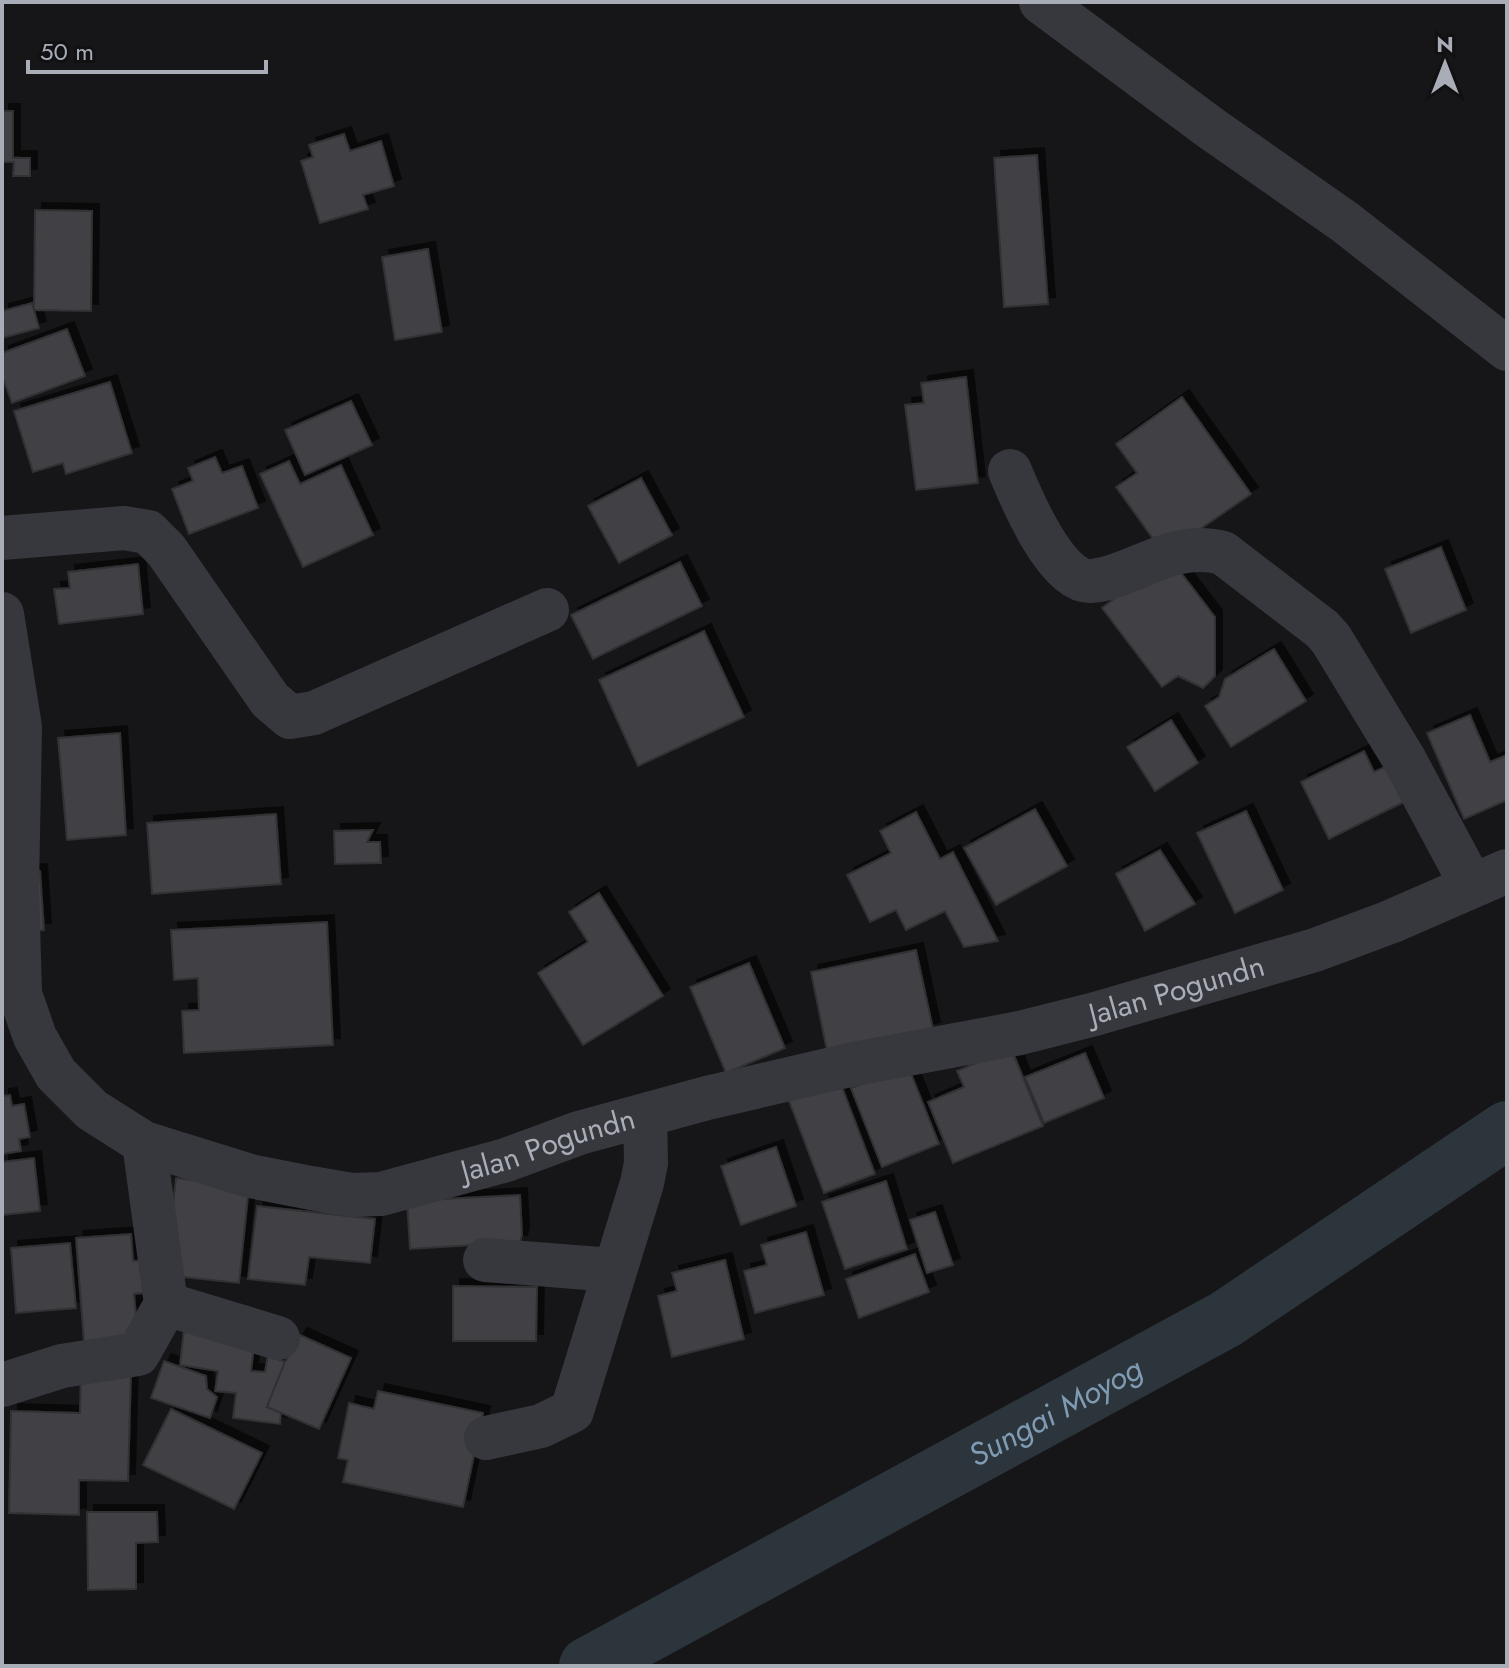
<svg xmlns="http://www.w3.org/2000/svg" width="1509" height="1668" font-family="Jost,sans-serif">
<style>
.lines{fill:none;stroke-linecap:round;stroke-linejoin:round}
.river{stroke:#2c353c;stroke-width:58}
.building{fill:#404145;stroke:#303034;stroke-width:2;filter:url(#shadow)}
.minor{stroke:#37383d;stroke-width:44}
.labels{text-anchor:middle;stroke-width:8;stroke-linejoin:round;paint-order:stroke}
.street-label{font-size:30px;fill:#a8adb8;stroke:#111113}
.water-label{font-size:32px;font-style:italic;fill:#7f9bb3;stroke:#111113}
</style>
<defs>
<filter id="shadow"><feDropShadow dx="7" dy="-7" stdDeviation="0" flood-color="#0009"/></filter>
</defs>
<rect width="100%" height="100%" fill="#161618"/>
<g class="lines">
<!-- river -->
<path class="river" id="s1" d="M588,1666L1226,1319L1507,1130"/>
</g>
<!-- building -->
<g class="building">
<polygon points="2,111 13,111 13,158 30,158 30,176 13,176 14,162 2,162"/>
<polygon points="344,134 350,151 381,141 394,186 363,195 368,209 320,223 301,161 313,157 309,145"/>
<polygon points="1037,155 1048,304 1004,307 994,158"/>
<polygon points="35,210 92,211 91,311 34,310"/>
<polygon points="428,249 442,332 395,340 382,257"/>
<polygon points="32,303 39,328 2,338 2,311"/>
<polygon points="67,329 85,376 12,403 2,376 2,353"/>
<polygon points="966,377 978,483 916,490 905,405 924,403 921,383"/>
<polygon points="110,382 132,453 66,474 63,463 33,472 14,411"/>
<polygon points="1182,397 1251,494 1164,554 1116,487 1137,473 1116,444"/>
<polygon points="351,401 372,445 305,475 285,430"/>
<polygon points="215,457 222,473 242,466 258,508 189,534 172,489 193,481 188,468"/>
<polygon points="289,461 300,484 341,465 373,535 303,567 260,474"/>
<polygon points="641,478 672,535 619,563 588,506"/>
<polygon points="1441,547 1466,610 1411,633 1385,569"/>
<polygon points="1169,557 1215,617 1215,676 1203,688 1178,676 1162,687 1102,608"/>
<polygon points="680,562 702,606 593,659 571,615"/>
<polygon points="138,564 143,614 59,624 54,589 70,588 68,572"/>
<polygon points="704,631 744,717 638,766 599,680"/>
<polygon points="1274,649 1306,701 1231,747 1205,706 1219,697 1225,679"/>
<polygon points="1470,715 1490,762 1507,755 1507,800 1464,819 1427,733"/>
<polygon points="1171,720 1198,763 1155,791 1127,747"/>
<polygon points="120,733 126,835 67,840 58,738"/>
<polygon points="1364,751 1374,772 1396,762 1414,797 1329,839 1301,782"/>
<polygon points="1035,809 1067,866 996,905 964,848"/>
<polygon points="1246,811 1283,890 1235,913 1197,833"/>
<polygon points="916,812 940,859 953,852 998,941 964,947 945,911 906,930 896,910 870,922 847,875 891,853 880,831"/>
<polygon points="276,814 281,884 152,894 147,823"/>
<polygon points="373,830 367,842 380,842 381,863 335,864 334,831"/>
<polygon points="1160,850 1195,904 1145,931 1116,874"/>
<polygon points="40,871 44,930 30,931 26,872"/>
<polygon points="599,893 663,996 583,1045 538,973 588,942 569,912"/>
<polygon points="327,922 333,1045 184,1053 182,1011 199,1010 198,978 174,980 171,930"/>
<polygon points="916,950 933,1029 827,1051 811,972"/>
<polygon points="749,963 785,1048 726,1073 690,987"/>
<polygon points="1011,1048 1043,1126 953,1163 928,1102 964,1087 957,1071"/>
<polygon points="1085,1053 1104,1098 1044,1123 1025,1077"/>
<polygon points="908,1066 939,1144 882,1167 851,1088"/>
<polygon points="839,1079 875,1174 824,1193 788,1098"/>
<polygon points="10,1095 12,1106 24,1104 30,1137 19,1139 21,1151 2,1154 2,1096"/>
<polygon points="776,1147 796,1206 741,1225 721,1166"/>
<polygon points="34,1158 40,1211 2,1215 2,1162"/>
<polygon points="176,1178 249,1186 239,1283 165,1275"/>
<polygon points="886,1181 907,1249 845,1269 822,1202"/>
<polygon points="520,1195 522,1235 520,1242 410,1249 407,1201"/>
<polygon points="257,1206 375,1219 370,1263 309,1257 305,1285 248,1279"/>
<polygon points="935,1212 953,1265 927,1273 910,1220"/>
<polygon points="806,1232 824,1295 755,1313 744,1271 767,1265 761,1245"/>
<polygon points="131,1234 133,1261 150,1260 152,1292 134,1294 138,1338 84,1342 76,1238"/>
<polygon points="70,1243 76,1308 16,1313 11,1248"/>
<polygon points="915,1254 929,1292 859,1318 846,1279"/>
<polygon points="725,1260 744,1339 672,1357 658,1296 677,1291 672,1273"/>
<polygon points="453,1286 537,1287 536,1341 453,1341"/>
<polygon points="184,1329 255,1339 251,1371 265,1372 268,1355 285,1362 267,1407 281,1412 280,1424 233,1418 236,1393 215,1391 218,1371 180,1365"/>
<polygon points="300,1335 351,1358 319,1429 267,1407 285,1362"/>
<polygon points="164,1361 206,1376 207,1389 217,1397 210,1418 151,1398"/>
<polygon points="81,1369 131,1370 128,1481 79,1480 79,1515 9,1513 11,1411 80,1413"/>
<polygon points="378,1391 483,1413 463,1507 343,1482 348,1460 338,1458 349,1403 374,1409"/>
<polygon points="171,1409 262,1453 234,1509 143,1465"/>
<polygon points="87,1512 157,1512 158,1542 136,1543 136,1589 88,1590"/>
</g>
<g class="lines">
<!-- minor -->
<g class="minor">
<polyline points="1041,2 1212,129 1345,222 1507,349"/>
<path d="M1010,471C1021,498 1057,584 1091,581C1110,580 1133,569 1150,562C1174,552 1197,546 1223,553L1322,629L1331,639L1404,759L1472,886"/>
<polyline points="2,538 124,528 148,532 166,550 270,700 290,717 314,713 547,610"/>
<path id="s2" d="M2,614L20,727L17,888L20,994L35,1037L56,1074L92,1110L144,1143L250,1176L311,1188L352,1195L381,1194L506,1160L579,1133L707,1098L854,1064L1020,1033L1095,1014L1315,950L1390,922L1507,871"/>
<polyline points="485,1260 613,1270"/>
<polyline points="166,1304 278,1338"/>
<polyline points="2,1385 62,1366 138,1354 166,1304 144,1143"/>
<polyline points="486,1438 541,1426 572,1411 642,1183 646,1163 645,1116"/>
</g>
</g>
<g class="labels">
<!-- street labels -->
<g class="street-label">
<text dy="10" stroke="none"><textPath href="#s2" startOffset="1648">Jalan Pogundn</textPath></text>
<text dy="10" stroke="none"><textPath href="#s2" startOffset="1000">Jalan Pogundn</textPath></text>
</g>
<!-- water labels -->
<g class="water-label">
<text dy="11" stroke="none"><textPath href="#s1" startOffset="532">Sungai Moyog</textPath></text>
</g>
</g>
<!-- border -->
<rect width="1509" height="1668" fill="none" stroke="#a8adb8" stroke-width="8"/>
<!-- north arrow -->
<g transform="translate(1445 64)" stroke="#111113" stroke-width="6" paint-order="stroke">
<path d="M0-6L14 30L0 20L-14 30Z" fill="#a8adb8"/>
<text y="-12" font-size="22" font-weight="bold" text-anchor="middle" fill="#a8adb8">N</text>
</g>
<!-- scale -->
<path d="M28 60v12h238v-12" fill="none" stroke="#a8adb8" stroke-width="4"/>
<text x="40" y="60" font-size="24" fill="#a8adb8" stroke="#111113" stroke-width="6" paint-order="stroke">50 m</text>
</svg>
